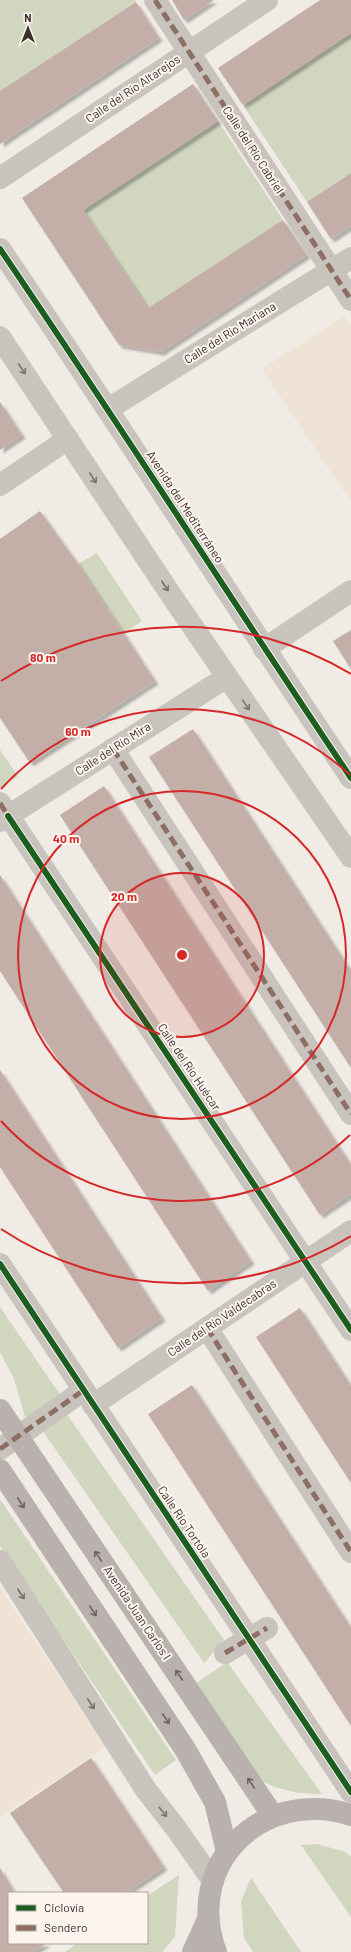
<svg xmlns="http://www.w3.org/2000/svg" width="351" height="1952" font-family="Barlow,sans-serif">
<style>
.green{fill:#d1d6bf}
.plaza{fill:#eee3d5}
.building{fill:#c3afa7;filter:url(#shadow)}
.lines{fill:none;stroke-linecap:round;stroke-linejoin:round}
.minor{stroke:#c9c3be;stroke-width:22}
.major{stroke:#b8b1ad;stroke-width:22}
.quiet{stroke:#8d6e63;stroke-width:5;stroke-dasharray:10 5;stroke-linecap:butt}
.cycleway-casing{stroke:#fbf5ee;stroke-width:8}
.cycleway{stroke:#1b5e20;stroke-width:6}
.oneway{stroke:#7b726d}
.oneway2{stroke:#6d645f}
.ring{fill:none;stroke:#d62828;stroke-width:2}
.labels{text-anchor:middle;stroke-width:4;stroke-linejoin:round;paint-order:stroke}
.street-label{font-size:12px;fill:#3b302b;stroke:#fbf5ee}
.centre{fill:#d62828;stroke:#fbf5ee;stroke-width:2}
.ring-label{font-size:12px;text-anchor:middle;font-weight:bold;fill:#d62828;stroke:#fbf5ee;stroke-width:4;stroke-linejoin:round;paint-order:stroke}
</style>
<defs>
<filter id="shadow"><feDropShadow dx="3.5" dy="3.5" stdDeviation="1" flood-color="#0004"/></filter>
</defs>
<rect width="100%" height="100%" fill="#f0ebe5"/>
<!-- green -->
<g class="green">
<polygon points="0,0 135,0 136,2 0,91"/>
<polygon points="351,33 351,173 307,202 243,105"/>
<polygon points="218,121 283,220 148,308 83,210"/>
<polygon points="97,553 142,621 124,633 78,564"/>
<polygon points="0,750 18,776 1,788 0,786"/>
<polygon points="0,1307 63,1399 25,1417 14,1379 0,1352"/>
<polygon points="66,1413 224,1640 204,1663 42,1430"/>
<polygon points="0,1499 176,1760 155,1775 0,1546"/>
<path d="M227,1662L322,1794C297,1794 276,1790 255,1777L195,1684Z"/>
<polygon points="317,1844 346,1852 351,1857 351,1917 301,1845"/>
<polygon points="179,1875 175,1937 162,1952 65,1952 78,1943 147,1943 147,1896"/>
<polygon points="251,1878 301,1952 253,1952 244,1938 241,1901"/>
</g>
<!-- plaza -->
<g class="plaza">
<polygon points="344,316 351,327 351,502 262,369"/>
<polygon points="0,1588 106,1747 0,1817"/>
</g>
<!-- building -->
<g class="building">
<polygon points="172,0 214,0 184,20"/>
<polygon points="320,0 351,0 351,33 243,105 218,68"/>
<polygon points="136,2 159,38 0,144 0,91"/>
<polygon points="193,84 218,121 83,210 148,308 283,220 307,255 161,352 119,345 22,198"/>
<polygon points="351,173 351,226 331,239 307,202"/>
<polygon points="0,402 22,435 0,450"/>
<polygon points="40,511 78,564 155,681 30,763 0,718 0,539"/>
<polygon points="351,630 351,669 333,641"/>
<polygon points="193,729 351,971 351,1068 149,757"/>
<polygon points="104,786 351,1165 351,1194 320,1215 60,815"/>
<polygon points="0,875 251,1261 208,1291 0,971"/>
<polygon points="0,1070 162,1318 118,1348 0,1167"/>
<polygon points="300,1308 351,1386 351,1483 256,1337"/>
<polygon points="192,1385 351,1628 351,1726 148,1414"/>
<polygon points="91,1758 164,1867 125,1893 64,1893 10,1813"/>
<polygon points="0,1868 15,1893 9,1893 9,1943 47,1943 33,1952 0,1952"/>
</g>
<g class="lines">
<!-- minor -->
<g class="minor">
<polyline points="155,0 351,300"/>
<polyline points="0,178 267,0"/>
<path d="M0,249C119,424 233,602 351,778"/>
<polyline points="0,337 171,595 351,857"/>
<polyline points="108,409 351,258"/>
<polyline points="0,485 68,439"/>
<polyline points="264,649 351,591"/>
<polyline points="113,749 351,1114"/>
<polyline points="0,803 351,1330"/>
<polyline points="0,821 227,677"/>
<polyline points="0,1264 351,1792"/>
<polyline points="207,1328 351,1552"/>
<polyline points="93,1405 351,1231"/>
<polyline points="0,1449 84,1390"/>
<polyline points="0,1561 146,1790 175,1827 213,1881"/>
<polyline points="225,1653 267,1628"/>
</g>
<!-- major -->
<g class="major">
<polyline points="0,1410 273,1816"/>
<polyline points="0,1470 185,1749 215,1802 227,1852"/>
<polyline points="193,1952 208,1919"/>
<path d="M216,1952C183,1863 263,1787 351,1815"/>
</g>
<!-- quiet -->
<g class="quiet">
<polyline points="155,0 351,300"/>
<polyline points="113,749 351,1114"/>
<polyline points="0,803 8,816"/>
<polyline points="207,1328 351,1552"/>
<polyline points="0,1449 84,1390"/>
<polyline points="225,1653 267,1628"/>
</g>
<!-- cycleway casing -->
<g class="cycleway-casing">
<g id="cycleway">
<path d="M0,249C119,424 233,602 351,778"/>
<polyline points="8,816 351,1330"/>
<polyline points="0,1264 351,1792"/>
</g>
</g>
<!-- cycleway -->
<use href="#cycleway" class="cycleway"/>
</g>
<!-- one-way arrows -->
<defs><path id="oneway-shaft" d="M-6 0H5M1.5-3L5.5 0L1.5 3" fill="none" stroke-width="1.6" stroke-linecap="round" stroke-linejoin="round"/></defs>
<g class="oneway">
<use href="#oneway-shaft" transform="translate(22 369) rotate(56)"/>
<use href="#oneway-shaft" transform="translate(93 478) rotate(57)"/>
<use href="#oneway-shaft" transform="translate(165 586) rotate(57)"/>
<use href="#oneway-shaft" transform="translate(246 705) rotate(55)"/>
<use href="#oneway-shaft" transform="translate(21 1594) rotate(57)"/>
<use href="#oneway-shaft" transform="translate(91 1704) rotate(57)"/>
<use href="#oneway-shaft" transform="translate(163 1812) rotate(51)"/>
</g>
<g class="oneway2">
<use href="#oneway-shaft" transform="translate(21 1503) rotate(57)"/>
<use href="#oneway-shaft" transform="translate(98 1556) rotate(-124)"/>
<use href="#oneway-shaft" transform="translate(93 1611) rotate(56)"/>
<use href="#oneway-shaft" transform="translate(179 1675) rotate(-124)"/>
<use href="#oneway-shaft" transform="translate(166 1719) rotate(56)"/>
<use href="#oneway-shaft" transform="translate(251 1783) rotate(-124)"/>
</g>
<!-- distance rings -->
<circle cx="182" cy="955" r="82" fill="#d62828" fill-opacity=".12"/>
<g class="ring">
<circle cx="182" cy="955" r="82"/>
<circle cx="182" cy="955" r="164"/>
<path d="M350 1135A246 246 0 0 1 1 1121M1 789A246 246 0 0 1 350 775"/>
<path d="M351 1236A328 328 0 0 1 1 1229M1 681A328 328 0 0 1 351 674"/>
</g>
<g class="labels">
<!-- street labels -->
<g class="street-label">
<text transform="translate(133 89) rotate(-34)" y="4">Calle del Río Altarejos</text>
<text transform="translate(253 150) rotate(57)" y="4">Calle del Río Cabriel</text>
<text transform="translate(230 333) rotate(-32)" y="4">Calle del Río Mariana</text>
<text transform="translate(185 507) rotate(57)" y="4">Avenida del Mediterráneo</text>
<text transform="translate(113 749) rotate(-33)" y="4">Calle del Río Mira</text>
<text transform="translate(189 1067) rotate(56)" y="4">Calle del Río Huécar</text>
<text transform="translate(222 1318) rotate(-34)" y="4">Calle del Río Valdecabras</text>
<text transform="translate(184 1522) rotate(56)" y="4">Calle Rio Tortola</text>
<text transform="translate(137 1613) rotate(56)" y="4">Avenida Juan Carlos I</text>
</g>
</g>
<circle cx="182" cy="955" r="6" class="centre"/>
<g class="ring-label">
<text x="43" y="662">80 m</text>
<text x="78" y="736">60 m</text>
<text x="66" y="843">40 m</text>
<text x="124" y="901">20 m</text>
</g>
<!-- legend -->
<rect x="8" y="1892" width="140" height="52" fill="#fbf5ee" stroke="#aea6a0"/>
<rect x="16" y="1905" width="20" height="6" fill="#1b5e20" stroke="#aea6a0"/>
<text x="44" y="1912" font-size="12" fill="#3b302b">Ciclovía</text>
<rect x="16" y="1925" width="20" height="6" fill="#8d6e63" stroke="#aea6a0"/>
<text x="44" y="1932" font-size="12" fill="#3b302b">Sendero</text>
<!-- north arrow -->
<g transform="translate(28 28)" stroke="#fbf5ee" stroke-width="3" paint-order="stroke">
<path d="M0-3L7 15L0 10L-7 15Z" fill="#3b302b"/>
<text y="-6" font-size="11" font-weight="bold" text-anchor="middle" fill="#3b302b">N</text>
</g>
</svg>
